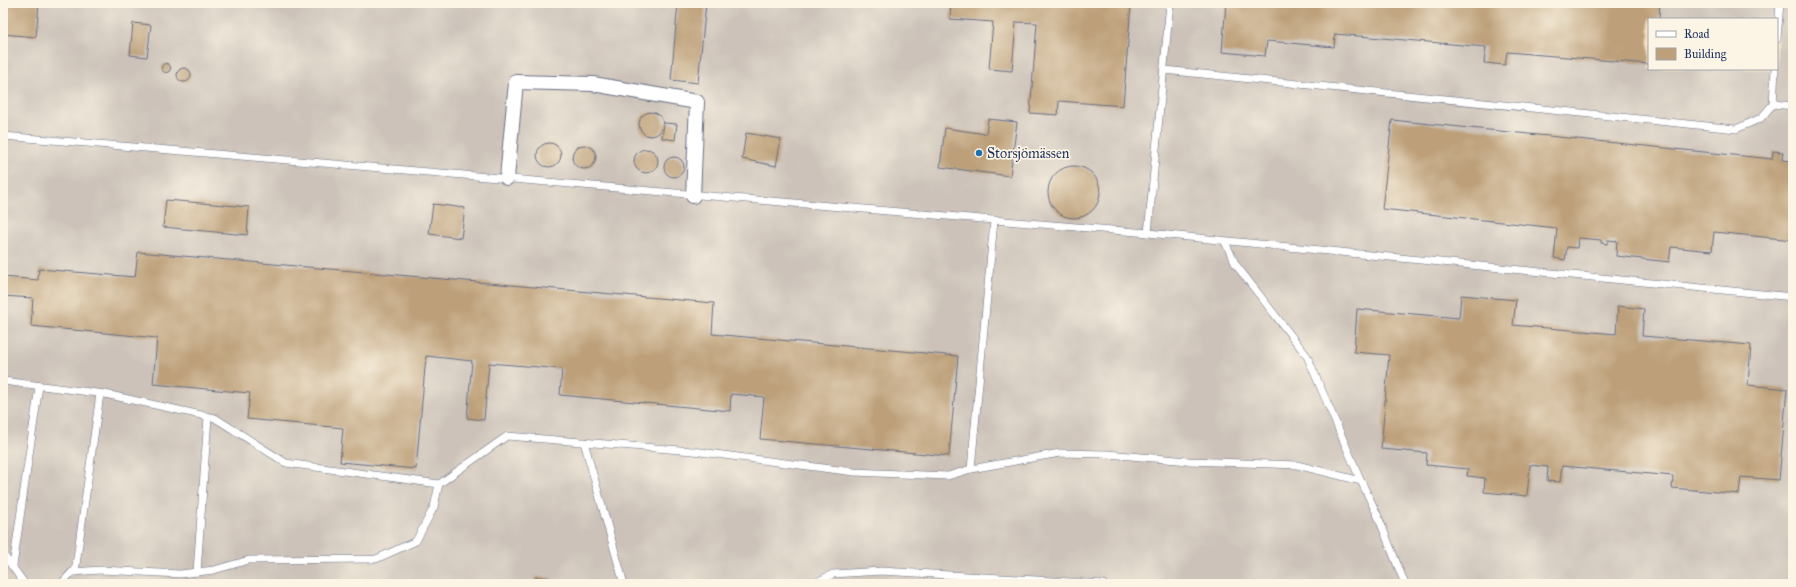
<svg xmlns="http://www.w3.org/2000/svg" width="1796" height="587" font-family="'IM FELL Great Primer',serif">
<style>
.industrial{fill:#ccc2b9;fill-rule:evenodd}
.building{fill:#bda07a}
.lines{fill:none;stroke-linecap:round;stroke-linejoin:round}
.lane-casing{stroke:#676e83;stroke-width:8}
.street-casing{stroke:#676e83;stroke-width:16}
.lane{stroke:#fff;stroke-width:7}
.street{stroke:#fff;stroke-width:14}
.poi-dot{fill:#1f6fb2;stroke:#fcf5e5;stroke-width:1.5}
.labels{text-anchor:middle;stroke-width:3.5;stroke-linejoin:round;paint-order:stroke}
.poi-label{font-size:14px;fill:#1b2f5e;stroke:#fcf5e5;text-anchor:start}
</style>
<rect width="100%" height="100%" fill="#fcf5e5"/>
<filter id="ink" filterUnits="userSpaceOnUse"><feTurbulence type="fractalNoise" baseFrequency=".025" numOctaves="2"/><feDisplacementMap in="SourceGraphic" scale="8" xChannelSelector="R" yChannelSelector="G"/><feConvolveMatrix kernelMatrix="1 2 1 2 8 2 1 2 1" color-interpolation-filters="sRGB"/></filter>
<filter id="wash" filterUnits="userSpaceOnUse"><feTurbulence type="fractalNoise" baseFrequency=".012" numOctaves="4" result="noise"/><feDisplacementMap in="SourceGraphic" scale="16" xChannelSelector="R" yChannelSelector="G"/><feGaussianBlur stdDeviation="0.9" result="paint"/><feColorMatrix in="noise" values="0 0 0 0 0 0 0 0 0 0 0 0 0 0 0 0 0 1.4 0 .05"/><feComposite in="paint" operator="in"/></filter>
<g filter="url(#wash)">
<rect width="100%" height="100%" fill="#f4e3c7"/>
<!-- industrial -->
<path class="industrial" d="M3,3H1793V584H3ZM1649,19H1777V69H1649Z"/>
<g id="blocks">
<!-- building -->
<g class="building">
<polygon points="3,3 39,3 36,37 3,34"/>
<polygon points="125,3 136,3 136,5"/>
<polygon points="651,3 665,3 664,7 651,5"/>
<polygon points="678,3 706,3 698,83 671,80"/>
<polygon points="951,3 1131,3 1123,106 1059,101 1058,115 1030,113 1037,23 1016,22 1012,71 989,69 993,22 950,19"/>
<polygon points="1226,3 1660,3 1659,19 1649,19 1649,64 1507,52 1505,65 1484,63 1486,47 1335,34 1334,47 1267,41 1265,56 1222,52"/>
<polygon points="133,23 151,25 147,57 130,55"/>
<circle cx="166" cy="68" r="4.5"/>
<circle cx="184" cy="75" r="7"/>
<circle cx="651" cy="124" r="12"/>
<polygon points="988,119 1017,122 1010,176 940,167 945,128 986,134"/>
<polygon points="1392,120 1772,159 1773,151 1783,152 1782,160 1791,161 1793,154 1793,240 1714,232 1712,251 1671,247 1669,262 1616,256 1617,241 1608,240 1607,244 1601,243 1601,240 1578,238 1577,248 1567,247 1565,260 1554,258 1557,228 1382,209"/>
<polygon points="664,123 677,124 675,140 662,138"/>
<polygon points="746,133 781,139 776,166 742,159"/>
<circle cx="549" cy="155" r="12"/>
<circle cx="584" cy="157" r="12"/>
<circle cx="646" cy="161" r="12"/>
<circle cx="674" cy="167" r="10"/>
<circle cx="1074" cy="192" r="26"/>
<polygon points="166,200 249,207 247,235 163,227"/>
<polygon points="433,204 465,208 461,238 429,234"/>
<polygon points="138,252 714,303 712,334 958,356 949,456 760,439 764,397 731,394 730,411 560,395 562,369 489,363 484,420 467,418 472,361 426,356 416,469 340,462 343,428 247,419 250,393 153,384 157,338 31,326 33,298 3,296 3,277 38,280 39,269 135,277"/>
<polygon points="1461,295 1516,300 1513,325 1616,334 1618,306 1644,309 1642,336 1751,345 1748,385 1787,389 1779,480 1741,477 1739,494 1672,488 1673,476 1562,466 1560,482 1547,481 1548,467 1530,465 1527,496 1484,492 1485,478 1467,476 1468,469 1426,465 1427,453 1381,449 1389,355 1354,352 1357,309 1459,318"/>
<polygon points="536,577 551,578 550,584 535,584"/>
<polygon points="585,580 606,583 606,584 585,584"/>
</g>
</g>
</g>
<g filter="url(#ink)">
<use href="#blocks" fill-opacity="0" stroke="#676e83" stroke-width="1"/>
<g class="lines">
<!-- lane casing -->
<g class="lane-casing">
<g id="lane">
<polyline points="1777,39 1780,3"/>
<polyline points="1164,70 1736,129 1761,118 1773,104 1775,69"/>
<polyline points="1773,104 1793,106"/>
<polyline points="3,136 1148,233 1793,297"/>
<polyline points="1148,233 1170,3"/>
<polyline points="1225,242 1236,265 1307,356 1361,481 1377,514 1405,584"/>
<polyline points="3,381 105,394 215,418 286,463 439,484 507,436 693,451 854,472 948,476 971,469 994,221"/>
<polyline points="584,442 624,584"/>
<polyline points="971,469 1060,453 1107,454 1189,461 1297,465 1361,481"/>
<polyline points="3,554 25,584"/>
<polyline points="13,566 39,386"/>
<polyline points="75,572 100,394"/>
<polyline points="197,572 208,417"/>
<polyline points="61,584 72,572 101,570 180,574 214,570 249,560 376,559 416,541 434,507 439,484"/>
<polyline points="813,584 833,574 881,571 1103,584"/>
</g>
</g>
<!-- street casing -->
<g class="street-casing">
<polyline id="street" points="507,178 516,82 593,84 697,102 693,196"/>
</g>
<!-- lane -->
<use href="#lane" class="lane"/>
<!-- street -->
<use href="#street" class="street"/>
</g>
</g>
<!-- markers -->
<circle class="poi-dot" cx="979" cy="153" r="4"/>
<g class="labels">
<!-- poi labels -->
<g class="poi-label">
<text x="987" y="158">Storsjömässen</text>
</g>
</g>
<!-- margin -->
<rect width="1796" height="587" fill="none" stroke="#fcf5e5" stroke-width="16"/>
<!-- legend -->
<rect x="1648" y="18" width="130" height="52" fill="#fcf5e5" stroke="#a2a6af"/>
<rect x="1656" y="31" width="20" height="6" fill="#ffffff" stroke="#a2a6af"/>
<text x="1684" y="38" font-size="12" fill="#1b2f5e">Road</text>
<rect x="1656" y="48" width="20" height="12" fill="#bda07a" stroke="#a2a6af"/>
<text x="1684" y="58" font-size="12" fill="#1b2f5e">Building</text>
</svg>
